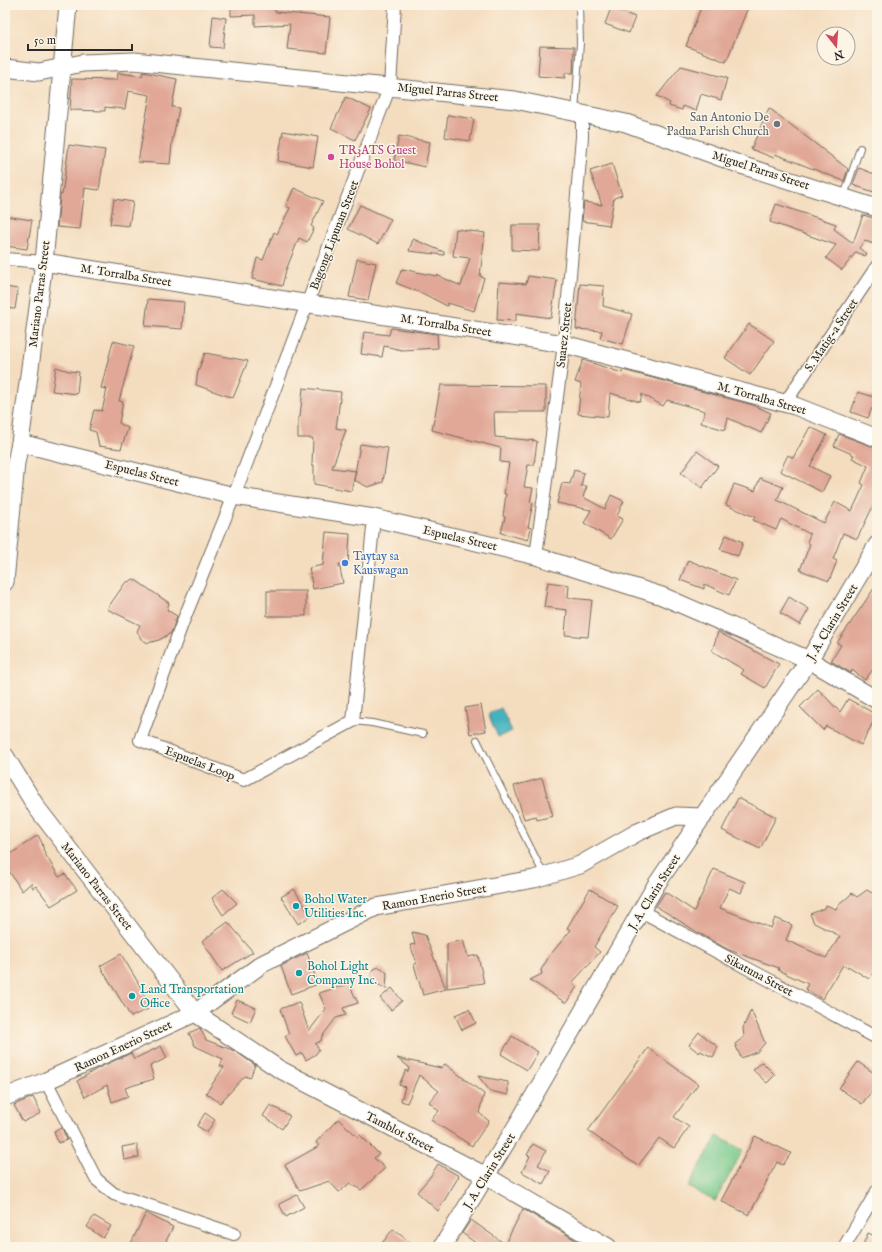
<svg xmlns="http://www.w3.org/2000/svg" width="882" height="1252" font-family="'IM FELL English',serif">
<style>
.green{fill:#74c88b;stroke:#507a5b}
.water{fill:#44b3bf;stroke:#386f75}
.building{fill:#e1a897}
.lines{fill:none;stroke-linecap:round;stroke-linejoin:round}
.lane-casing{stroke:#71695f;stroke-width:8}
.street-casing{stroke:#71695f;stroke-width:14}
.secondary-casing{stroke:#71695f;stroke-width:19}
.lane{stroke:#fff;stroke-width:6}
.street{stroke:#fff;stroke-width:12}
.secondary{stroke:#fff;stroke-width:17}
.worship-dot{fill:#6b7280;stroke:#fcf5e5;stroke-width:1.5}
.hotel-dot{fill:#d1479c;stroke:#fcf5e5;stroke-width:1.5}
.shop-dot{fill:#3f7fe0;stroke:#fcf5e5;stroke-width:1.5}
.culture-dot{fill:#0f9aa8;stroke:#fcf5e5;stroke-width:1.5}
.labels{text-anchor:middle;stroke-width:3;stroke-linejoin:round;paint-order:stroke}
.street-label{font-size:12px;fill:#2b2b2b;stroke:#fcf5e5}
.worship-label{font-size:12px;fill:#5b616d;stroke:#fcf5e5;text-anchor:end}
.hotel-label{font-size:12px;fill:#b23c85;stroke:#fcf5e5;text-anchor:start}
.shop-label{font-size:12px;fill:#366cbe;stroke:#fcf5e5;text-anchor:start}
.culture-label{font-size:12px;fill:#0d838f;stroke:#fcf5e5;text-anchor:start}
</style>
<rect width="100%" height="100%" fill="#fcf5e5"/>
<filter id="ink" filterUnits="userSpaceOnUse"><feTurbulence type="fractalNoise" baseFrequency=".025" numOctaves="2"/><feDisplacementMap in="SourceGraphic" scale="8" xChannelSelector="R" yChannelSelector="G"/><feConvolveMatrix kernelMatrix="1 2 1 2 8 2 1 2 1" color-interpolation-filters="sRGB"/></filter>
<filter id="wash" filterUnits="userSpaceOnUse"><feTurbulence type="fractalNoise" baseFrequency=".012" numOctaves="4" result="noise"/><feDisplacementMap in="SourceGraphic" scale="16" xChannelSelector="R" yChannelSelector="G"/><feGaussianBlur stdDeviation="0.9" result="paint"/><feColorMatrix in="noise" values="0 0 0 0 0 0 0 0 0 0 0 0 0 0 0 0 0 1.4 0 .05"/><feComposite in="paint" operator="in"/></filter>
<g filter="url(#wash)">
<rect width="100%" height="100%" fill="#f4ddbf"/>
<!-- green -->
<polygon class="green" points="717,1136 743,1150 715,1201 688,1187"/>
<!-- water -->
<polygon class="water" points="501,708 512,731 498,737 488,714"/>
<g id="blocks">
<!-- building -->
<g class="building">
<polygon points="231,5 275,5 275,12 330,17 326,53 287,49 290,24 255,26 255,15 231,16"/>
<polygon points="702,5 749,5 726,62 686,46"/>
<polygon points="611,8 635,17 629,33 605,24"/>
<polygon points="213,16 226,18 223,48 210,47"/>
<polygon points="540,46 574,47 573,73 565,73 565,78 538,76"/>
<polygon points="681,66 727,78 721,100 701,94 696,111 683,106 682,110 669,106 670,103 657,96"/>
<polygon points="143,72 177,79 172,107 179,108 172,142 170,164 138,162 150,95 128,91 125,109 105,107 105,111 70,110 72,79 117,80 118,73 142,76"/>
<polygon points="346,97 371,109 355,140 331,128"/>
<polygon points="769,108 848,169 844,181 775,154 774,158 751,149"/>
<polygon points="448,115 474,119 470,141 445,137"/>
<polygon points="283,131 318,137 313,167 278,161"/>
<polygon points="399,136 430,142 425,167 394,160"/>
<polygon points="69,145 105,150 99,190 85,188 80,229 57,227 60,194 62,195"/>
<polygon points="612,164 622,195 614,198 609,227 609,225 582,221 584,202 602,205 590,171"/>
<polygon points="859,168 877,175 877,193 853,185"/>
<polygon points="294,188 323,201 311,226 314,228 307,242 299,238 286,270 282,286 252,279 257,258 263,260 274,232 277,234 290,208 286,206"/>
<polygon points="114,199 133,202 129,226 110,224"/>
<polygon points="776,204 836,224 834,229 853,243 863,215 877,219 877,245 865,241 859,248 867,254 865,256 856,252 842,270 826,258 836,245 770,222"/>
<polygon points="360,205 391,219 378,244 348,229"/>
<polygon points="5,216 32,220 27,249 5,246"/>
<polygon points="512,225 540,225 539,251 512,250"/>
<polygon points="456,229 485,233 480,276 484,278 474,311 448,303 447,306 424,294 396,283 402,269 436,276 437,275 461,286 470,258 453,256"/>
<polygon points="413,239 444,252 444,255 409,251"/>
<polygon points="357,259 376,263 368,300 349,297"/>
<polygon points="528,276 557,280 551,318 516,313 516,321 497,320 499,282 526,284"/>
<polygon points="580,284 604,286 603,306 632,314 623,344 600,338 602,331 576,329"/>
<polygon points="5,287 18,289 15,309 5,308"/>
<polygon points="148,299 184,302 182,329 145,326"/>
<polygon points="749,324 774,341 750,375 725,358"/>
<polygon points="391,328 437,334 438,348 402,350 384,346 382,357 361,354 364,332 389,335"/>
<polygon points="113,341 134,346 119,401 123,402 119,423 128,428 121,449 99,446 96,432 89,430 94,410 102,411 107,389 101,388"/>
<polygon points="205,353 248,361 233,398 196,385 198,371"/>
<polygon points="583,360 622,373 623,370 753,405 771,413 761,433 728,418 725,430 701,423 705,411 667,400 663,406 642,394 640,402 610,393 608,417 578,414 581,384 575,382"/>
<polygon points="56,367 69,371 79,372 77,394 52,391"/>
<polygon points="441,385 546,386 546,412 494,412 495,437 537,441 534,465 528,465 524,487 533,488 530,502 533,503 528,527 531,528 528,540 501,533 505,517 503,516 506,494 504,494 509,463 500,462 501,448 432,430"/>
<polygon points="303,388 341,392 336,428 346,430 332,468 356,471 351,491 314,484 314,465 312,465 313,438 298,438 298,417 300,417"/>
<polygon points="858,392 877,398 877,409 872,408 868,418 851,412"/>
<polygon points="810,427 827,435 810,466 830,476 822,492 780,471 788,455 793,458"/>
<polygon points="839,434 877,448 877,498 857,539 843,533 833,559 837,561 829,581 800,570 810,544 807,542 810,534 781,519 776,530 753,520 755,517 726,505 734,484 755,491 760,478 783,487 777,500 824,523 835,502 852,511 864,485 861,483 868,466 852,458 854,455 834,446"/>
<polygon points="360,444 388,448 383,482 368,487 354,480"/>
<polygon points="697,451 718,466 702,488 681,473"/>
<polygon points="574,470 584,473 581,486 587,486 583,497 605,509 611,495 624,501 617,516 623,519 611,539 584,523 591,510 557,503 562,483 570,484"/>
<polygon points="326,532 350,534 348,565 339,564 343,583 313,589 309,568 323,565"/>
<polygon points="726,535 743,542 738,556 720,549"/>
<polygon points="688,560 736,580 729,595 704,584 704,589 680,580"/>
<polygon points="134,579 169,603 167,610 177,616 171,633 159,640 148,643 141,639 137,631 140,625 107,609 125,583"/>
<polygon points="548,582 569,585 568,598 592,600 588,637 565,635 567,610 544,607"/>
<polygon points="877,584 877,664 865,680 852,670 851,673 831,661 841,645 837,643"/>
<rect x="267" y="591" width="39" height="25"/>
<polygon points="789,597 809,609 800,625 780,613"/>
<polygon points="718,632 779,664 765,688 741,674 744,670 712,651"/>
<polygon points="818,689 840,712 848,699 877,715 861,745 826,726 823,730 800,707"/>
<polygon points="481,705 486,731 470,734 465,708"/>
<polygon points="542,778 553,816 537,820 536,816 524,819 514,786"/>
<polygon points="738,798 776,817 760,849 722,830"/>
<polygon points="38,835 42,843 44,852 59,877 65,874 77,890 51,906 36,886 33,888 31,883 22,891 5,865 5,858"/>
<polygon points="714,869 745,882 741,893 729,888 720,908 771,928 775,918 792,925 786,940 826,958 840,936 814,923 810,914 825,908 826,905 836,909 843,900 846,899 852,893 857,897 867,890 877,896 877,966 869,979 848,966 847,968 843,965 822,999 805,989 808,984 778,970 779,968 729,950 697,932 656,906 665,892 694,911"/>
<polygon points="223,889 237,903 223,915 212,898"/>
<polygon points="294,889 311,916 298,924 281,897"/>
<polygon points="590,889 618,906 594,947 600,952 572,983 577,987 566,1003 530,980 542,974 541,970 550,955 571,930 567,928"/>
<polygon points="228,922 253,952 222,971 202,941"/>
<polygon points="412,932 425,935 446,989 423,995 414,965 417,963 410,945 415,944"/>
<polygon points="463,940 468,957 478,955 484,983 447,988 447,944"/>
<polygon points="307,953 318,984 291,994 281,966"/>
<polygon points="121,954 139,984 150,1008 131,1017 100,966"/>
<polygon points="379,967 383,969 387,973 386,989 375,983 372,979 371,974 374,969"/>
<polygon points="349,984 358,1003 343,1008 346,1015 336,1018 321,1038 322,1040 315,1044 319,1049 316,1054 306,1060 302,1053 296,1056 285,1036 289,1034 280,1009 299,1002 309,1031 326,1009 319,993"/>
<polygon points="392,988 402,1001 391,1010 380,998"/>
<polygon points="237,1000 256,1008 250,1022 231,1013"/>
<polygon points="469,1009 476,1023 462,1030 455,1015"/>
<polygon points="751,1010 765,1043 757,1052 741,1058 735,1044 744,1037 743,1028"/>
<polygon points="200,1028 206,1040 235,1051 255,1065 250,1078 245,1076 220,1103 206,1093 224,1067 220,1066 223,1059 195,1046 189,1033"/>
<polygon points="699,1032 718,1047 713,1057 700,1051 699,1053 689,1045"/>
<polygon points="512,1036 538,1052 527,1070 501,1054"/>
<polygon points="161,1046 167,1058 150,1066 154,1079 125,1088 128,1096 112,1102 107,1085 85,1097 77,1081 100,1067 131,1053 134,1059"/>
<polygon points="648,1048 698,1084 674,1117 689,1127 674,1148 659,1138 638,1166 588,1131"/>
<polygon points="397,1058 441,1068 445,1064 484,1094 479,1113 489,1121 472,1146 431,1120 439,1111 429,1102 439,1091 419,1075 407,1103 401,1101 405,1087 399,1085 406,1070 408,1072 409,1067"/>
<polygon points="762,1062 775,1075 767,1083 753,1070"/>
<polygon points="858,1062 877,1075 877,1084 862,1104 839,1088"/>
<polygon points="478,1076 508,1082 508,1095 490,1091"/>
<polygon points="33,1097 41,1113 23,1122 14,1105"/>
<polygon points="270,1105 290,1116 282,1129 263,1116"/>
<polygon points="205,1113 215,1120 207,1132 197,1126"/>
<polygon points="338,1119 358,1137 360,1135 379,1154 374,1158 385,1168 361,1190 350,1183 339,1192 329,1181 300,1191 285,1165 319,1146 316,1142"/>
<polygon points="62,1128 67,1140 58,1143 54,1131"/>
<polygon points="755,1136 791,1153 783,1165 777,1162 749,1215 721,1201"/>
<polygon points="137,1144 139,1157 124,1160 122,1147"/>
<polygon points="533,1144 546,1151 538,1165 550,1171 543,1184 522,1172 530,1156 527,1155"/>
<polygon points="438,1164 459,1176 438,1211 417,1192 430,1177"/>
<polygon points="297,1195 304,1207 286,1217 279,1204"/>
<polygon points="523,1209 574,1239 584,1247 481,1247 462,1233 471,1220 505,1244"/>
<polygon points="146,1213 173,1227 163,1247 129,1247"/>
<polygon points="94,1216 111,1226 103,1238 87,1227"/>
<polygon points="393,1229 416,1247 379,1247"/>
<polygon points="868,1233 877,1237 877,1247 862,1247"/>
</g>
</g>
</g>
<g filter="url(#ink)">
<use href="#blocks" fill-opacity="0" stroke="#71695f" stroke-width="1"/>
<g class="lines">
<!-- lane casing -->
<g class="lane-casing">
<g id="lane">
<polyline points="575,112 580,43 579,5"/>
<polyline points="844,196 860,148"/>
<polyline points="353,721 372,723 423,734"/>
<polyline points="477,740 544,875"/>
</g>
</g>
<!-- street casing -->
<g class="street-casing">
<g id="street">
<polyline points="5,259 44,262"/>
<polyline points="785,403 877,266"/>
<polyline points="374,518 353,721 244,780 140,740 182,624 234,496 390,86 395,5"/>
<polyline points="536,556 564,344 582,137 582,113"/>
<polyline points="641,911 877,1038"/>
<polyline points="46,1081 96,1179 114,1194 234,1234"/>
<polyline points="844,1247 877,1191"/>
</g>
</g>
<!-- secondary casing -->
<g class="secondary-casing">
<g id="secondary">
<polyline points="5,68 39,72 83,63 134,61 515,100 626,123 744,166 877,208"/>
<polyline points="44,262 564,344 795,406 877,438"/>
<polyline points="20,443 234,496 374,518 536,556 662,596 809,660 877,700"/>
<polyline points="5,582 16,463 20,443 44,262 68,5"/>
<polyline points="5,756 37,808 195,1013 279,1069 486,1176 608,1247"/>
<polyline points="5,1097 46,1081 195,1013 262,964 376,907 534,879 580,865 638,832 676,816 703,817"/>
<polyline points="442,1247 517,1125 656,885 809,660 877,545"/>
</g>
</g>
<!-- lane -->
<use href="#lane" class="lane"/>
<!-- street -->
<use href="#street" class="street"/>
<!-- secondary -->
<use href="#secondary" class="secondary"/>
</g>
</g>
<!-- markers -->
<circle class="worship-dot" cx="777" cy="124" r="4"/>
<circle class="hotel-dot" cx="331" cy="157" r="4"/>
<circle class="shop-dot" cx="345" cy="563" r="4"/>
<g class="culture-dot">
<circle cx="296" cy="906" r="4"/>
<circle cx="299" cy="973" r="4"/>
<circle cx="132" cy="996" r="4"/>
</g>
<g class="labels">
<!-- street labels -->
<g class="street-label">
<text transform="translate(448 92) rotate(6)" y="4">Miguel Parras Street</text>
<text transform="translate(761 170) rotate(18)" y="4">Miguel Parras Street</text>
<text transform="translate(334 235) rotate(-69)" y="4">Bagong Lipunan Street</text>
<text transform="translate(126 275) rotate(9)" y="4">M. Torralba Street</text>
<text transform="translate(39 294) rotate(-83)" y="4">Mariano Parras Street</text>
<text transform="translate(446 325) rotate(9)" y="4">M. Torralba Street</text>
<text transform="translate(564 335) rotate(-84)" y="4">Suarez Street</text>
<text transform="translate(831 335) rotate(-56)" y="4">S. Matig-a Street</text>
<text transform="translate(762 398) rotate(16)" y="4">M. Torralba Street</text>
<text transform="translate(142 473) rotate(14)" y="4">Espuelas Street</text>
<text transform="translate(460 538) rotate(13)" y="4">Espuelas Street</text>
<text transform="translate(832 622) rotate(-59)" y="4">J. A. Clarin Street</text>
<text transform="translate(200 763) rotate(21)" y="4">Espuelas Loop</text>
<text transform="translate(97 886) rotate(52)" y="4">Mariano Parras Street</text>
<text transform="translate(654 892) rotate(-58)" y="4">J. A. Clarin Street</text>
<text transform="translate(434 897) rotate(-10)" y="4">Ramon Enerio Street</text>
<text transform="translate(759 975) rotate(28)" y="4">Sikatuna Street</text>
<text transform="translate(123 1046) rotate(-25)" y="4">Ramon Enerio Street</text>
<text transform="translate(400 1132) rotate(27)" y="4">Tamblot Street</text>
<text transform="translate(489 1171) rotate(-58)" y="4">J. A. Clarin Street</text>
</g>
<!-- worship labels -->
<g class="worship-label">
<text x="769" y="121">San Antonio De<tspan x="769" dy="14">Padua Parish Church</tspan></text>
</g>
<!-- hotel labels -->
<g class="hotel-label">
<text x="339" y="154">TR3ATS Guest<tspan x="339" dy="14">House Bohol</tspan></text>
</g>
<!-- shop labels -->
<g class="shop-label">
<text x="353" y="560">Taytay sa<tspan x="353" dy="14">Kauswagan</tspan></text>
</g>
<!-- culture labels -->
<g class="culture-label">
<text x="304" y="903">Bohol Water<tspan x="304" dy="14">Utilities Inc.</tspan></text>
<text x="307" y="970">Bohol Light<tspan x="307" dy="14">Company Inc.</tspan></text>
<text x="140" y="993">Land Transportation<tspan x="140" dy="14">Office</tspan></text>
</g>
</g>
<!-- margin -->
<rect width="882" height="1252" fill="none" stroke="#fcf5e5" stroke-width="20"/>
<!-- north arrow -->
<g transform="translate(836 46) rotate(163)"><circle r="19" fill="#fcf5e5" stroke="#a8a49b"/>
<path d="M0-3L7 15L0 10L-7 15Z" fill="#d1495b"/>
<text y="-6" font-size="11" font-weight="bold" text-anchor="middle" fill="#2b2b2b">N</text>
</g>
<!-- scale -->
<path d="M28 44v6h104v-6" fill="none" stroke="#2b2b2b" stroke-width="2"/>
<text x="34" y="44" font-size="12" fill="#2b2b2b" stroke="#fcf5e5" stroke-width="3" paint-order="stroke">50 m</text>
</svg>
